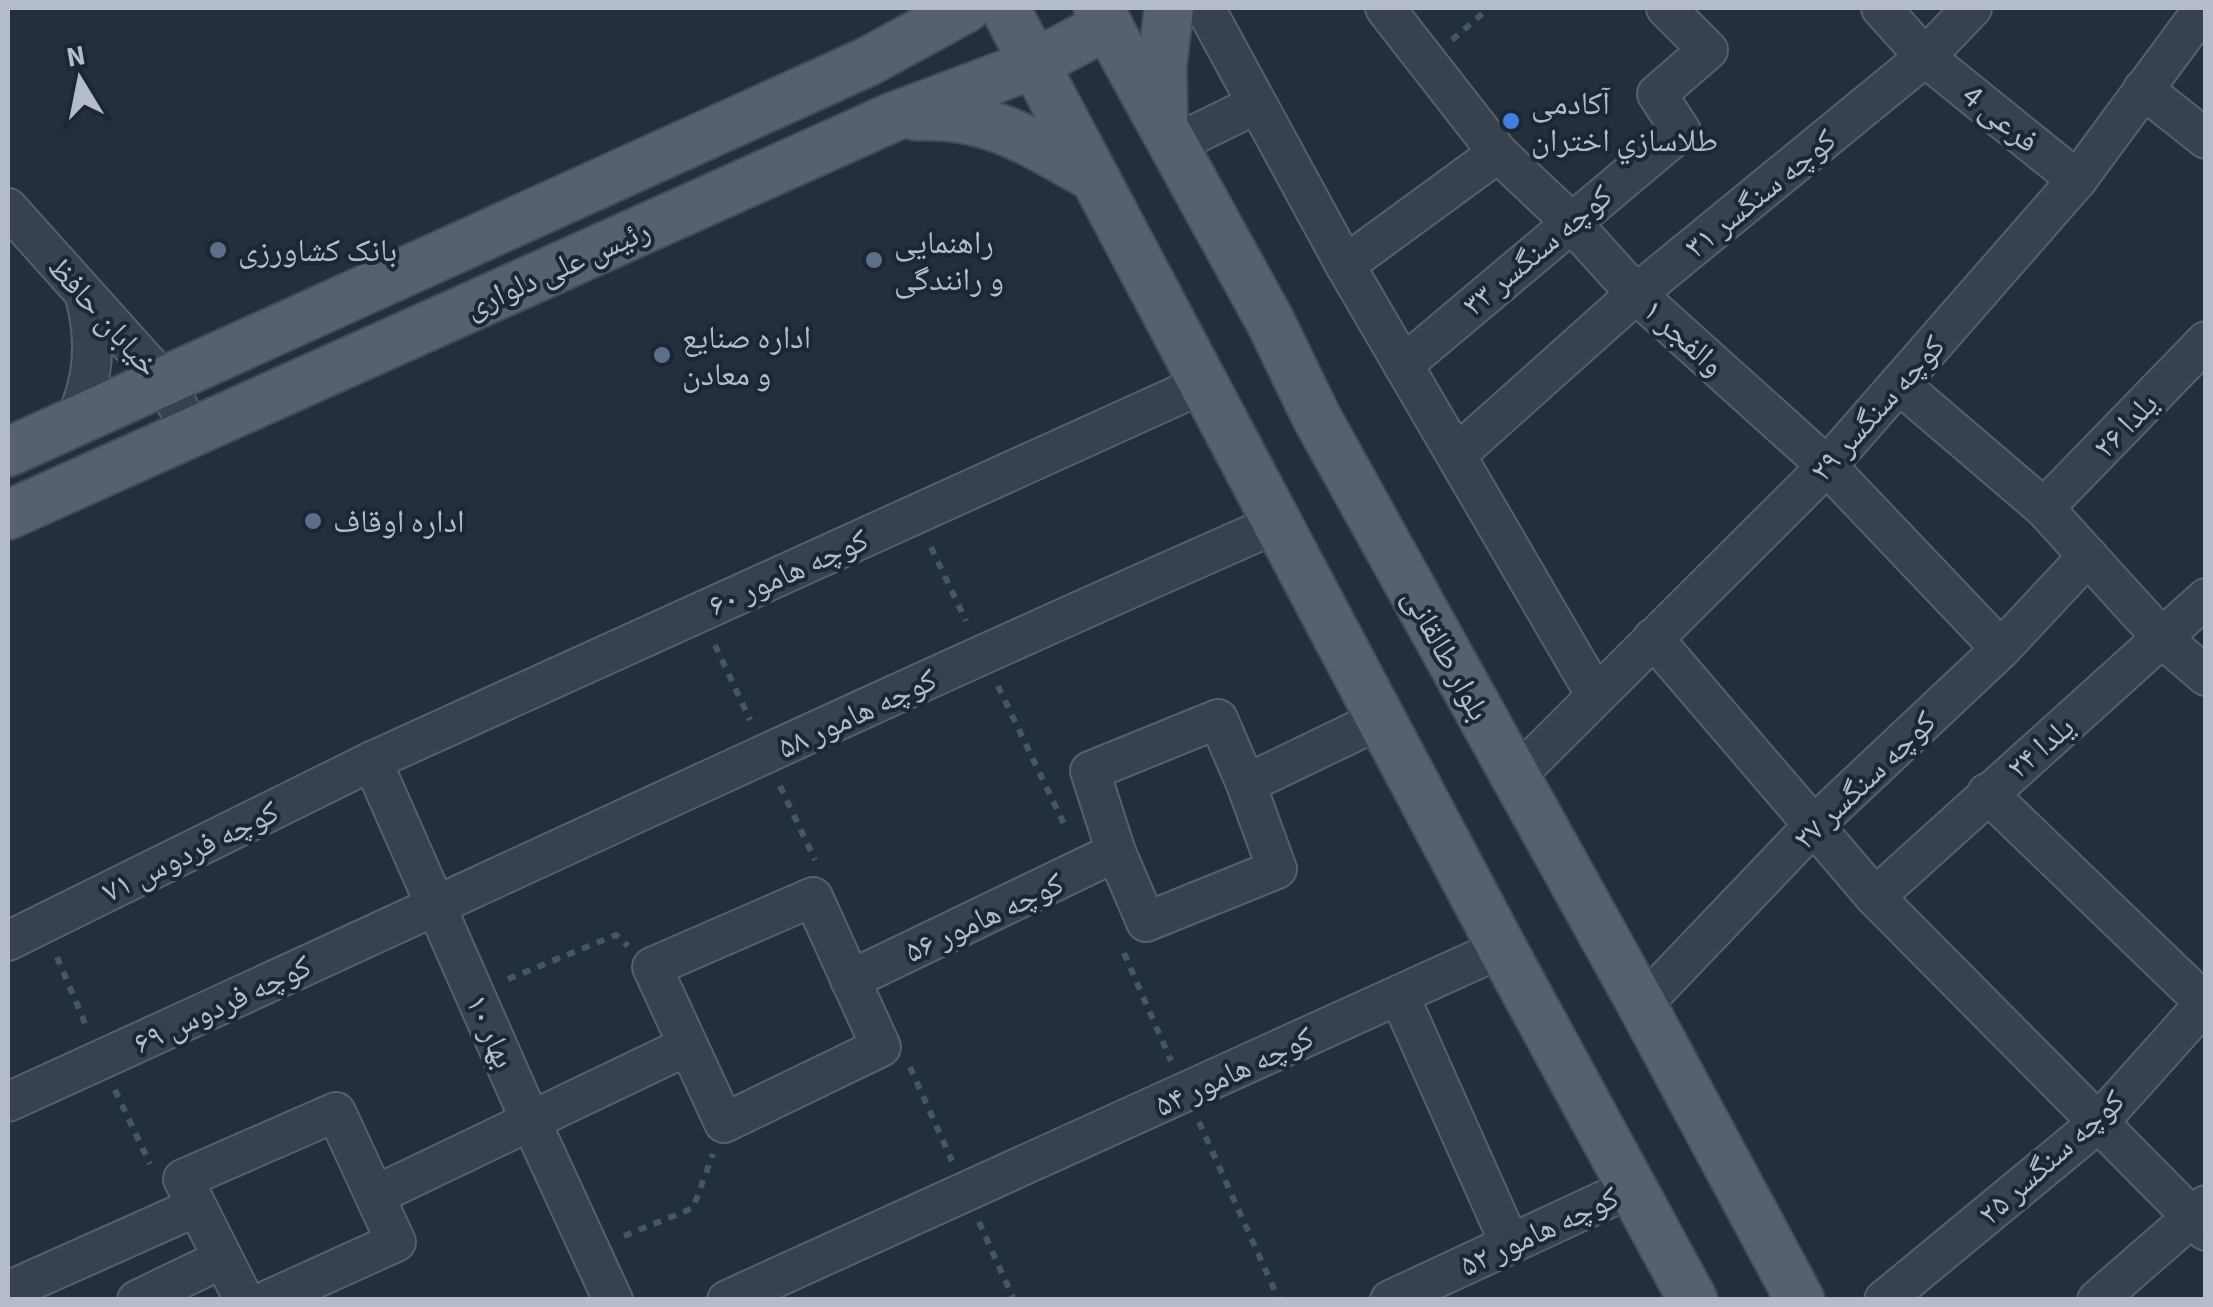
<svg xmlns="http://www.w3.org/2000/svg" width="2213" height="1307" font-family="'Source Sans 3','Noto Naskh Arabic',sans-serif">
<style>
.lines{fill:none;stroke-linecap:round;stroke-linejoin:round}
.minor-casing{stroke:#565f6c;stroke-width:42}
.major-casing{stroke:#414a57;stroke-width:52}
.path{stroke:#44595c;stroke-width:6;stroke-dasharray:8 8;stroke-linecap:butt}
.minor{stroke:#38414e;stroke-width:38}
.major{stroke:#56606e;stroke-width:48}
.shop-dot{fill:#3f7fe0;stroke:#1d2633;stroke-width:4}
.service-dot{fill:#5c6f8a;stroke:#1d2633;stroke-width:4}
.labels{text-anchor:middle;stroke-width:8;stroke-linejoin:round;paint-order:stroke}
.poi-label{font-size:32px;fill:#b4bcc9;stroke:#1d2633;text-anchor:start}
.street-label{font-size:32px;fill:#b4bcc9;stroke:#1d2633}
</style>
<rect width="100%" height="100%" fill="#242f3e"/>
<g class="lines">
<!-- minor casing -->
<g class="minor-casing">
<g id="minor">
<polyline points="1205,8 1345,265 1595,694"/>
<polyline points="1385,8 1498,153 1570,221 1636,294 1827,466 2001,649"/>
<polyline points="1881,8 1925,57 2077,180"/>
<polyline points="2143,89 2206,139"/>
<polyline points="1171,146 1255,105"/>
<polyline points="8,208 164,382 192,431"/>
<polyline points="1345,265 1498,153"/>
<polyline points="1403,365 1681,131 1657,94 1708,50 1666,8"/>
<polyline points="1899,384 2044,508 2163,639 2206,676"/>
<path d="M75,422C94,379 97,342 85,296"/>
<polyline points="1456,455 1636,294 1925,57 1972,8"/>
<polyline points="2044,508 2206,341"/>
<polyline points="1653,638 1875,897 2206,1231"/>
<polygon points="1218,719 1246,784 1277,869 1146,922 1116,852 1090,771"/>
<polyline points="372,761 531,1122 613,1300"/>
<polyline points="1515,777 1827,466 2077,180 2204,8"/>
<polyline points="1246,784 1383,718"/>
<polyline points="1987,793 2205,1003"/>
<polygon points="813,897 881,1047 724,1123 652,967"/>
<polyline points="1875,897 2206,598"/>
<polyline points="8,941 372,761 1205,383"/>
<polyline points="850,980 1116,852"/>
<polyline points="1399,995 1510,1244"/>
<polyline points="1642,1005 1812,827 2001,649 2088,556"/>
<path d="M8,1102C431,910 852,710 1278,523"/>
<polyline points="376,1195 687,1046"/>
<polyline points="8,1291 196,1207"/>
<polyline points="137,1300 222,1259"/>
<polyline points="244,1300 183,1179 336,1112 396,1242 268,1300"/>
<polyline points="727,1300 1502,948"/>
<polyline points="1390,1300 1633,1187"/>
<polyline points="1884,1300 2097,1124 2206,1002"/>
<polyline points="2097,1300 2206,1205"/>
</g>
</g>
<!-- major casing -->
<g class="major-casing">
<g id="major">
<polyline points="1005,8 1502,948 1693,1300"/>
<polyline points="1098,8 1270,321 1317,418 1642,1005 1800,1300"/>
<path d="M917,116C988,112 1035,144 1095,178"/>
<polyline points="1163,122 1162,66 1169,8"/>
<polyline points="8,452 869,61 966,8"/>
<polyline points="8,515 893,117 1034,64 1108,25"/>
</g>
</g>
<!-- path -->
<g class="path">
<polyline points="1452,40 1489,8"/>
<polyline points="931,547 966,621"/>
<polyline points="715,645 750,720"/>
<polyline points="998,686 1064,824"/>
<polyline points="780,786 815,860"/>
<polyline points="1124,953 1171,1061"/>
<polyline points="57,957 87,1028"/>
<polyline points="508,979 616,935 628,946"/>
<polyline points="910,1067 952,1161"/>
<polyline points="115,1090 150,1164"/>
<polyline points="1199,1122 1279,1300"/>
<polyline points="979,1222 1014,1300"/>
<polyline points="624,1236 693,1208 713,1154"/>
</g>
<!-- minor -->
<use href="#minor" class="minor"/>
<!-- major -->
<use href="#major" class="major"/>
</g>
<!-- markers -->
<circle class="shop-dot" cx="1511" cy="121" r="10"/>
<g class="service-dot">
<circle cx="218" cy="250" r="10"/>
<circle cx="874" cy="260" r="10"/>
<circle cx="662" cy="355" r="10"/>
<circle cx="313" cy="521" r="10"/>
</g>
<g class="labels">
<!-- poi labels -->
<g class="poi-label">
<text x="1531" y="114">آكادمى<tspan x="1531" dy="37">طلاسازي اختران</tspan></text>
<text x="894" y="253">راهنمایی<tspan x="894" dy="37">و رانندگی</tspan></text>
<text x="238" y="261">بانک کشاورزی</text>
<text x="682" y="348">اداره صنایع<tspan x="682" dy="37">و معادن</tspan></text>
<text x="333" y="532">اداره اوقاف</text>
</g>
<!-- street labels -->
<g class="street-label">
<text transform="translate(2001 118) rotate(39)" y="11">فرعی 4</text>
<text transform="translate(1760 193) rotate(-39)" y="11">کوچه سنگسر ۳۱</text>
<text transform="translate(1537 250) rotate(-40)" y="11">کوچه سنگسر ۳۳</text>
<text transform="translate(557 268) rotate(-24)" y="11">رئیس علی دلواری</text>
<text transform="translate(104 316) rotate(48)" y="11">خیابان حافظ</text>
<text transform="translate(1684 337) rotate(42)" y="11">والفجر ۱</text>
<text transform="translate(1877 408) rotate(-48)" y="11">کوچه سنگسر ۲۹</text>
<text transform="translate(2125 425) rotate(-46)" y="11">یلدا ۲۶</text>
<text transform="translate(788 572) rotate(-24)" y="11">کوچه هامور ۶۰</text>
<text transform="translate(1447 654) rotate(61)" y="11">بلوار طالقانی</text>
<text transform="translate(857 713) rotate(-25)" y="11">کوچه هامور ۵۸</text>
<text transform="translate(2040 747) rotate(-41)" y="11">یلدا ۲۴</text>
<text transform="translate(1864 780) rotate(-44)" y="11">کوچه سنگسر ۲۷</text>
<text transform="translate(190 851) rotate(-26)" y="11">کوچه فردوس ۷۱</text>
<text transform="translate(984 917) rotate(-25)" y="11">کوچه هامور ۵۶</text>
<text transform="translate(222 1004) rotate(-25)" y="11">کوچه فردوس ۶۹</text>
<text transform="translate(491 1031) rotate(66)" y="11">بهار ۱۰</text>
<text transform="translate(1234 1071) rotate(-25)" y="11">کوچه هامور ۵۴</text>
<text transform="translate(2051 1157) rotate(-42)" y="11">کوچه سنگسر ۲۵</text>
<text transform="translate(1539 1231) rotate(-25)" y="11">کوچه هامور ۵۲</text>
</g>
</g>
<!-- border -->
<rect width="2213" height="1307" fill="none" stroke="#b4bcc9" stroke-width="20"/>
<!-- north arrow -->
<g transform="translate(80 80) rotate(350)" stroke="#1d2633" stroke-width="8" paint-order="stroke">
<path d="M0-8L18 38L0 25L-18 38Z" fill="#b4bcc9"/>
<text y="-15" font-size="28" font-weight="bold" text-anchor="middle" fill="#b4bcc9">N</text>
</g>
</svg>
